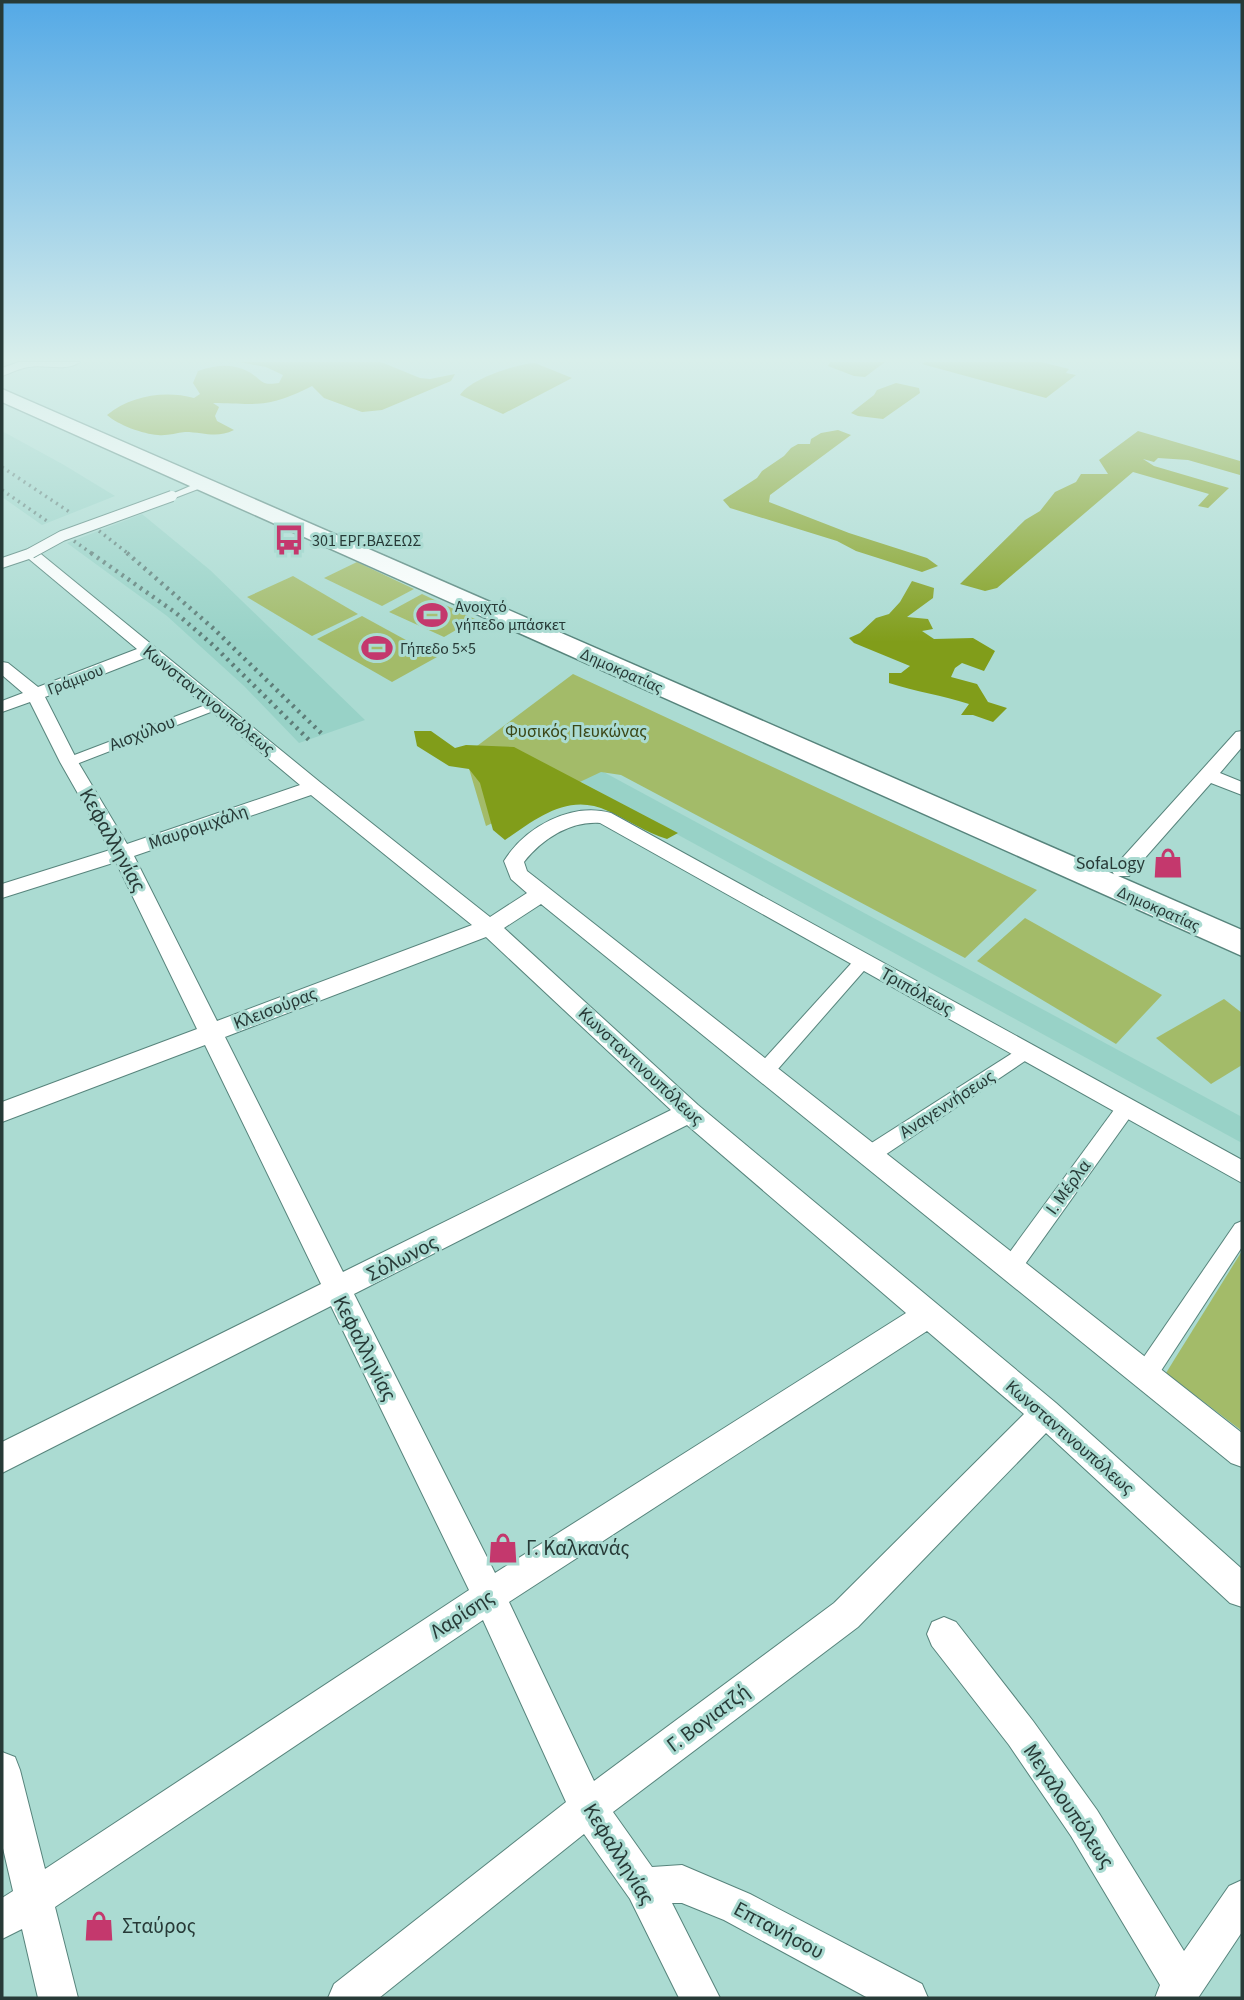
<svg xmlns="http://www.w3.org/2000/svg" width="1244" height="2000" font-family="'Source Sans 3',sans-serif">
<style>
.built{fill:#98d2c7}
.green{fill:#a3bb69}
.forest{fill:#819d1a}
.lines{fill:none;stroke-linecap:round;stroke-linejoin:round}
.pedestrian-casing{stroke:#57847c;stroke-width:2}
.minor-casing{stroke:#57847c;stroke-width:2}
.primary-casing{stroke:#57847c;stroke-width:3}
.pedestrian{fill:#fff;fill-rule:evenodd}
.minor{fill:#fff;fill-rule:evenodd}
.primary{fill:#fff;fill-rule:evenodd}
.rail-far1{stroke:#5e7d78;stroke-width:3.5;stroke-dasharray:2 4.5;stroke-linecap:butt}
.rail{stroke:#5e7d78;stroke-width:4.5;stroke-dasharray:2.5 5;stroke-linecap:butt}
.pedestrian-bridge-casing{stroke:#57847c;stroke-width:12;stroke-linecap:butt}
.pedestrian-bridge{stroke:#fff;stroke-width:10}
.labels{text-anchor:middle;stroke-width:6;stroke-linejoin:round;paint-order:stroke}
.far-poi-label{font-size:16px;fill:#273a37;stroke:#abdbd2;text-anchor:start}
.far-street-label{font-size:16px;fill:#273a37;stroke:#abdbd2}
.street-label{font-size:18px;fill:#273a37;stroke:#abdbd2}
.park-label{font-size:18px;fill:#3b4717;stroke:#abdbd2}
.poi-label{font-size:18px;fill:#273a37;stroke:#abdbd2;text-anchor:end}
.near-street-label{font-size:21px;fill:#273a37;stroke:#abdbd2}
.near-poi-label{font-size:21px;fill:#273a37;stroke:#abdbd2;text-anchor:start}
</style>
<rect width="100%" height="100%" fill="#abdbd2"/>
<!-- built -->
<g class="built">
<polygon points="2,431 64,465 115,496 42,525 2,497"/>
<polygon points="142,514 210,570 365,720 299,743 244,686 167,616 67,543"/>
<polygon points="548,742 1242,1117 1242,1143 530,754"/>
</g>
<!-- green -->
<g class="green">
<polygon points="357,562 414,589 382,606 324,578"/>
<polygon points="293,576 358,614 312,636 247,597"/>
<polygon points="422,594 475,619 444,637 389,612"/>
<polygon points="362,616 437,657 392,682 317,639"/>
<polygon points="573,674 1037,890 965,958 621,775 601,772 486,826 465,755"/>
<polygon points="1025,918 1162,995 1116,1044 977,961"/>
<polygon points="1224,999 1242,1013 1242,1065 1211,1084 1156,1038"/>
<polygon points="1242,1251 1242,1431 1166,1373"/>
</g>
<!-- forest -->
<g class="forest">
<path d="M239,362H381L420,378L430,379L455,374L451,381L382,410L362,412L324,398L312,386C268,408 260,404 213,403L219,407L215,416L217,421L234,430C216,439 204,432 185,432C176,433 167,436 158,435C143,434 118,425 107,415C130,396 164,390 194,398L200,394L193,383L198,371C216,365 232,363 249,372C263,380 260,386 279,383L283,375L266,367Z"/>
<polygon points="830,362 885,362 865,377 854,376 828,366"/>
<polygon points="925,362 1041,362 1069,369 1066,373 1076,375 1046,398 922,364"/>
<path d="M535,363L572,378L503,414L460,395C470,379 516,364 535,363Z"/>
<polygon points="896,383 919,388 920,393 883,419 858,416 851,413 874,395 877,390"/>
<polygon points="838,430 851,435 770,495 769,502 849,533 927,558 938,566 922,572 856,551 837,541 730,508 723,500 757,478 762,471 784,456 791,448 798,444 810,444 811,439 821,433"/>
<polygon points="1138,431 1240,461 1240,475 1188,460 1158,458 1154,462 1143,459 1154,466 1229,488 1208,508 1198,506 1209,494 1133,472 997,588 985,591 960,584 1025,520 1040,511 1055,492 1076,482 1081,474 1108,474 1099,460"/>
<path d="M912,581L934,588L933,598L907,617L928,619L933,629L922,631L934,639L973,638L995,651L984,671L962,663L955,668L951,677L977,684L988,702L1007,708L993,722L973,715H961L969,704C942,695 916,692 889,683V673H901L910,666L854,643L849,638L860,633L876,618L889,614L900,602Z"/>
<path d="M414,731H431L455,748L466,745L514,747L678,833L667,839C645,832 628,820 608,811C569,792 537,818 505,840L493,830L480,783L469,769L449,766L417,746Z"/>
</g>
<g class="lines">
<!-- pedestrian casing -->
<g class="pedestrian-casing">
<g id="pedestrian">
<polygon points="202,481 207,484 206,486 172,499 167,496"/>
<polygon points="216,701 221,702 221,708 74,765 69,766 62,762 64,759"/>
<polygon points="863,955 869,957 871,961 869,965 771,1077 764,1079 757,1077 755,1072 757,1067 857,957"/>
<polygon points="1025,1045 1031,1047 1034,1052 1031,1057 876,1161 869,1163 862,1161 859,1155 862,1149"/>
<polygon points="1126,1100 1133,1103 1135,1108 1133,1113 1018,1274 1011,1276 1004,1274 1001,1267 1004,1260 1119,1103"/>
<polygon points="1242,1221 1242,1247 1153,1383 1145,1386 1137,1383 1134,1375 1137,1367 1235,1224"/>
</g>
</g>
<!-- minor casing -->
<g class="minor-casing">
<g id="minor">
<path d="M19,362H80C66,372 45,364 29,367C20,368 11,373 2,376V368Z"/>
<path d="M31,548L36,550L321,783L490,917L527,893L511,879L504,861C525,827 571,802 611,813L1242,1160V1183L600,823C570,821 542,839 524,862L527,871L536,878L1242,1433V1467L1231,1463L541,904L504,928L698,1105L1056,1403L1242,1569V1607L1230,1603L1046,1433L858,1627L613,1812L652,1867L682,1865L750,1894L922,1984L928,1998H868L724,1920L682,1903H672L720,1998H679L630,1899L584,1834L379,1998H328L334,1984L566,1802L483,1620L55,1907L78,1998H38L22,1929L2,1939V1898L13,1891L2,1844V1752L15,1757L20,1770L45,1869L469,1590L331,1306L2,1473V1442L321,1284L205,1045L2,1122V1102L197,1029L116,862L2,898V884L110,850L60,762L30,702L2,712V701L23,693L2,675V662L8,663L38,687L137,649L29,559L2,568V558ZM147,657L300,785L127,844L78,762L45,697ZM311,795L472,925L217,1021L134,856ZM486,937L671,1110L343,1272L225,1037ZM687,1125L906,1313L495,1573L354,1294ZM927,1331L1024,1414L834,1603L594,1781L509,1602Z"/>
<polygon points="1242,731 1242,747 1220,773 1242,782 1242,795 1211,783 1129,876 1115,876 1112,871 1115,866 1236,732"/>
<polygon points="944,1617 956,1622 1033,1721 1097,1810 1184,1951 1229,1886 1242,1880 1242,1932 1198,1998 1155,1998 1160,1985 1071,1836 1009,1745 932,1646 927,1634 932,1622"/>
</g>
</g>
<!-- primary casing -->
<g class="primary-casing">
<polygon id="primary" points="2,389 1242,930 1242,956 2,402"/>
</g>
<!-- pedestrian -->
<use href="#pedestrian" class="pedestrian"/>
<!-- minor -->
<use href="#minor" class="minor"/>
<!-- primary -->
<use href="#primary" class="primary"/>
<!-- rail-far1 -->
<g class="rail-far1">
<polyline points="2,467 71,513"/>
<polyline points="2,490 47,521"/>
<polyline points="99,531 130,555"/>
<polyline points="74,541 94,555"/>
</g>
<!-- rail -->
<g class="rail">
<polyline points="91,553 176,613 214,646 309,740"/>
<polyline points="127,553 214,629 323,735"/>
</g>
<!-- pedestrian-bridge casing -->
<g class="pedestrian-bridge-casing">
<polyline id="pedestrian-bridge" points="31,553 62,536 172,496"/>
</g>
<!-- pedestrian-bridge -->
<use href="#pedestrian-bridge" class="pedestrian-bridge"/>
</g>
<!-- sky -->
<linearGradient id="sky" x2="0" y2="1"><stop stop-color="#54a9e6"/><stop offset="0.56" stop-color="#d9efeb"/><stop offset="1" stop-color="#d9efeb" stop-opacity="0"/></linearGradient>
<rect width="1244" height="642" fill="url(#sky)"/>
<!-- icons -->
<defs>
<g id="bus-bare" transform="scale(2.415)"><path d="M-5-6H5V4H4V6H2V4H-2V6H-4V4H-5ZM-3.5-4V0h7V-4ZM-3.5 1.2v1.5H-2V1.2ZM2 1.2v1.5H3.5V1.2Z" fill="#c4386d" stroke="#abdbd2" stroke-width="2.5" paint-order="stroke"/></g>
<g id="stadium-bare" transform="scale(2.415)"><path d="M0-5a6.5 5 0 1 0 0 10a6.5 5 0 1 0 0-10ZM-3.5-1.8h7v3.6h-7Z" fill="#c4386d" stroke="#abdbd2" stroke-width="2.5" paint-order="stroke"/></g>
<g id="shop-bare" transform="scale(2.415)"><path d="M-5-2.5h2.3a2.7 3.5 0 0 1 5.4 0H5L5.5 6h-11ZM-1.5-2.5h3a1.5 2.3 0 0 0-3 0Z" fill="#c4386d" stroke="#abdbd2" stroke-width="2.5" paint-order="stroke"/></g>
</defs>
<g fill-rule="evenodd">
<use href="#bus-bare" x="289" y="540"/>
<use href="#stadium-bare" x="432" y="615"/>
<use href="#stadium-bare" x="377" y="648"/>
<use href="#shop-bare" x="1168" y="863"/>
<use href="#shop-bare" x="503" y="1548"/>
<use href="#shop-bare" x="99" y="1926"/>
</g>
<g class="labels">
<!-- far-poi labels -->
<g class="far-poi-label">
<text x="312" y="546">301 ΕΡΓ.ΒΑΣΕΩΣ</text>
<text x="455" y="612">Ανοιχτό<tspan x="455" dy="18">γήπεδο μπάσκετ</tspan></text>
<text x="400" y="654">Γήπεδο 5×5</text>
</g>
<!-- far-street labels -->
<g class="far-street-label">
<text transform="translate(622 670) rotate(24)" y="6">Δημοκρατίας</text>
<text transform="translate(75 679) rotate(-21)" y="6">Γράμμου</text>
<text transform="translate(1159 908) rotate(24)" y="6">Δημοκρατίας</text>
</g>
<!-- street labels -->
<g class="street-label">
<text transform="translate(209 700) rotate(39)" y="6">Κωνσταντινουπόλεως</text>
<text transform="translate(142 733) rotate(-21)" y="6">Αισχύλου</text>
<text transform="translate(198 827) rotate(-19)" y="6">Μαυρομιχάλη</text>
<text transform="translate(917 991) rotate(29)" y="6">Τριπόλεως</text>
<text transform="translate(275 1008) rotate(-21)" y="6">Κλεισούρας</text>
<text transform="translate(641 1066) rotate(43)" y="6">Κωνσταντινουπόλεως</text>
<text transform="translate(947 1104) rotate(-33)" y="6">Αναγεννήσεως</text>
<text transform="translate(1068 1187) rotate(-54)" y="6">Ι. Μέρλα</text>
<text transform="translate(1070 1437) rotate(41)" y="6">Κωνσταντινουπόλεως</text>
</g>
<!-- park labels -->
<g class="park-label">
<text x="576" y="737">Φυσικός Πευκώνας</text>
</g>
<!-- poi labels -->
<g class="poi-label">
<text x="1145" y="869">SofaLogy</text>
</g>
<!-- near-street labels -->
<g class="near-street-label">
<text transform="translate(113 840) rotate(61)" y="7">Κεφαλληνίας</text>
<text transform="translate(402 1258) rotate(-27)" y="7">Σόλωνος</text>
<text transform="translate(365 1348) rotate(63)" y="7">Κεφαλληνίας</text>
<text transform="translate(462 1614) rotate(-33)" y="7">Λαρίσης</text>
<text transform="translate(708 1718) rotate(-37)" y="7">Γ. Βογιατζή</text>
<text transform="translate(1069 1806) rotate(56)" y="7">Μεγαλουπόλεως</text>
<text transform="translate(619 1854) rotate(58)" y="7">Κεφαλληνίας</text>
<text transform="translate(779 1930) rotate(28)" y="7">Επτανήσου</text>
</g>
<!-- near-poi labels -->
<g class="near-poi-label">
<text x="526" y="1555">Γ. Καλκανάς</text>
<text x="122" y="1933">Σταύρος</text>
</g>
</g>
<!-- border -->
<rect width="1244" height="2000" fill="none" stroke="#273a37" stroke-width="7"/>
</svg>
